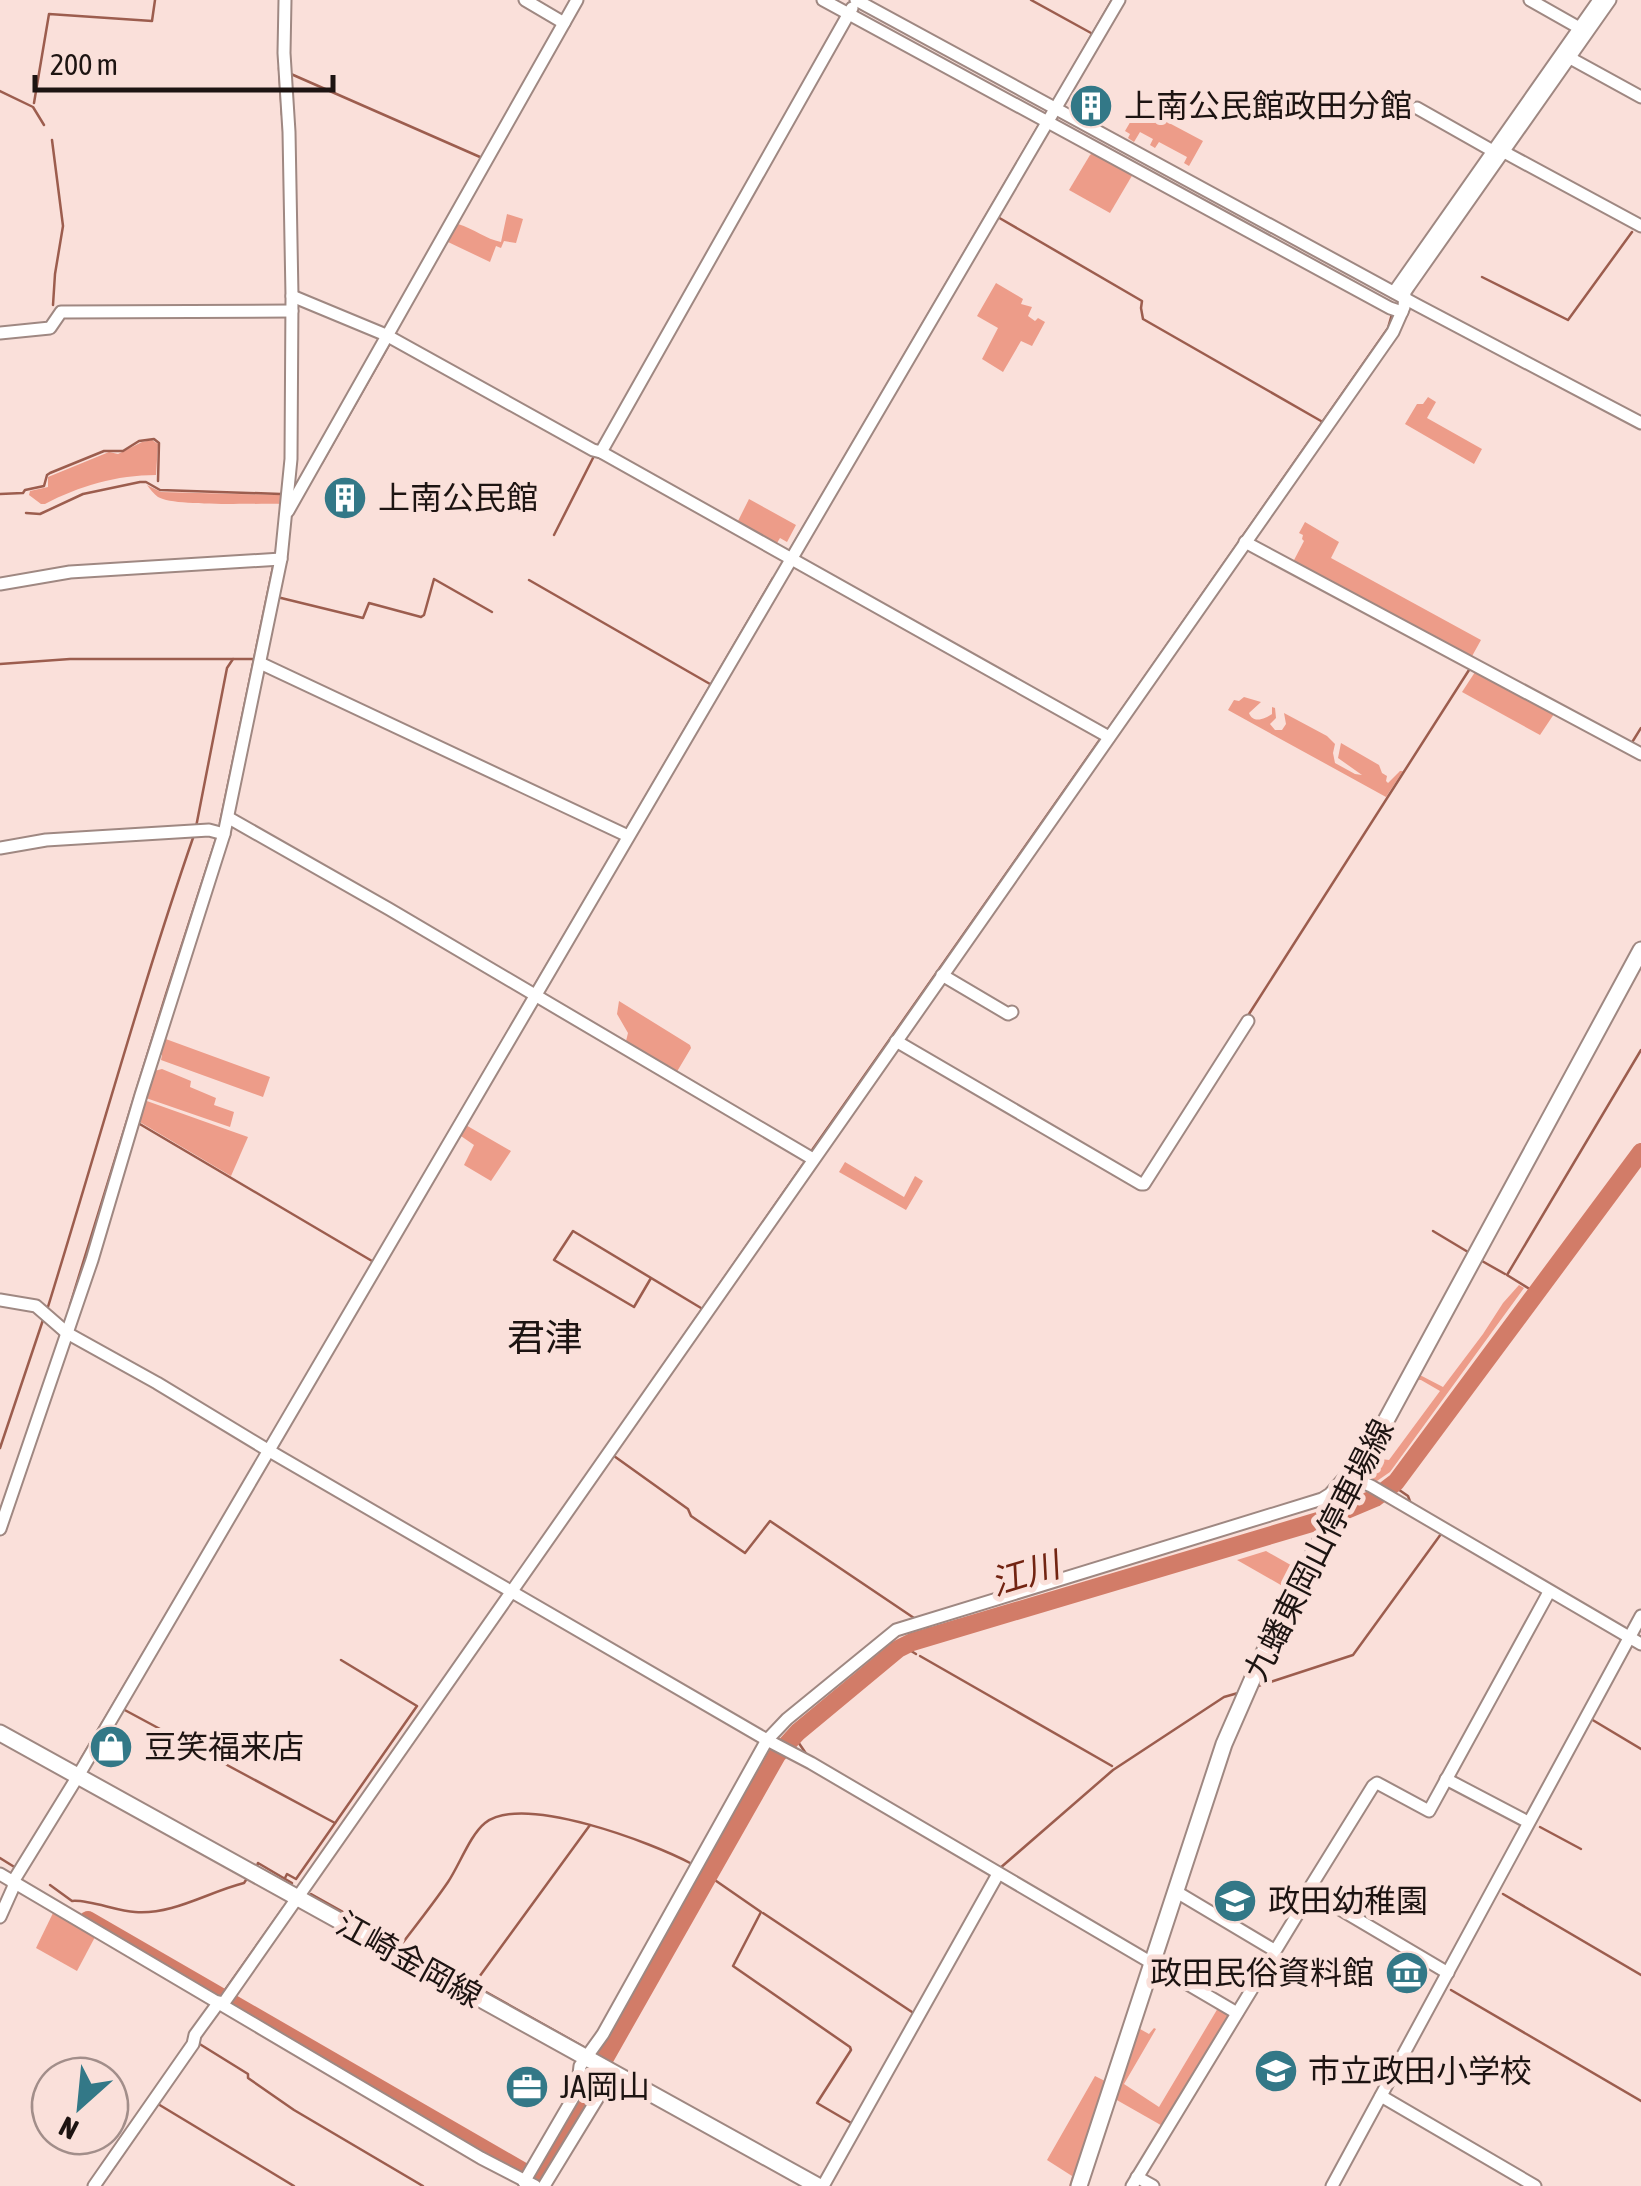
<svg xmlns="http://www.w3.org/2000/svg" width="1641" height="2186" font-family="'Asap Condensed','Noto Sans JP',sans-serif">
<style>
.green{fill:#ed9c89;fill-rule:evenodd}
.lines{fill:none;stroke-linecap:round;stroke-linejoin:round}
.stream{stroke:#9c5d4e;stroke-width:2.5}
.river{stroke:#d27c68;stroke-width:18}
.minor-casing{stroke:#9f8882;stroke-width:15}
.secondary-casing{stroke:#9f8882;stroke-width:19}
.minor{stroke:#fff;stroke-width:11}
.secondary{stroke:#fff;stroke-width:15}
.labels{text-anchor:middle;stroke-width:10;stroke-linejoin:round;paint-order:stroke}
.poi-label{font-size:32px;fill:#1d1412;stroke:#fae0da;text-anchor:start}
.street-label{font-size:32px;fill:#1d1412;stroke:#fae0da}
.water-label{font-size:35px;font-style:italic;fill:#722412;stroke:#fae0da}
.quarter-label{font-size:38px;fill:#1d1412;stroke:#fae0da}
</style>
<rect width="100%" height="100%" fill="#fae0da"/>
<!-- green -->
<g class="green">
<polygon points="1139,107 1203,141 1189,166 1184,163 1187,157 1159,142 1155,148 1150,145 1153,139 1140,132 1134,142 1128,138 1130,134 1125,131"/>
<polygon points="1094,152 1133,174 1110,213 1069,190 1090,155"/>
<path d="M507,214L523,219L516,243L504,241L501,248L496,246L490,262L448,242L458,224C474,229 486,239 501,242Z"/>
<polygon points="996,283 1023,299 1021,304 1032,307 1028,316 1035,321 1038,318 1045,322 1032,346 1021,341 1003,372 982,359 998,328 977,316"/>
<polygon points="1428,397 1436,402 1427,418 1482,449 1474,464 1405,424 1417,404 1423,404"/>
<path d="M152,440L158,444L156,475C117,475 79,486 45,504H41L29,495L30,491L48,487V477L109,452L118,454L142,442Z"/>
<path d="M147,485L161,492L280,495V504C257,503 175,507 158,497C154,494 150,489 147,485Z"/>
<polygon points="749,499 796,525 787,542 780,538 777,543 773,541 770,545 737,523"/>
<polygon points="1305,522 1339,542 1331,558 1481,640 1471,658 1293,562 1304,541 1302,539 1303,535 1299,533"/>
<polygon points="1477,669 1556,711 1540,735 1462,692"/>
<path d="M1244,697L1261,702L1249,713C1253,724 1265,719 1272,714V707L1275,708L1276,718L1270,724L1275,730H1282L1286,724L1284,713L1327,736L1335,744L1333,753L1335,763L1355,774L1362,775L1338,758L1341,743L1379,765L1382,773L1387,776L1386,781L1388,783L1400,771H1403L1386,797L1228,710L1234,700L1239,701Z"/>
<polygon points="619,1001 690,1045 691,1048 675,1075 625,1045 628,1033 617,1014"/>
<polygon points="163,1038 270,1077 263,1097 161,1060 162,1055 158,1053"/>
<polygon points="162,1069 191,1081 190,1087 216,1098 214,1105 234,1112 230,1127 146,1098 154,1071"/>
<polygon points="144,1100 248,1137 231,1176 138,1121"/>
<polygon points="464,1124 511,1151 491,1181 464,1165 474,1145 458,1134"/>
<polygon points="845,1162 904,1197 915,1176 923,1181 906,1210 839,1172"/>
<path d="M1519,1285L1524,1288L1390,1472L1374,1483L1364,1478L1362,1472L1416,1373L1443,1387L1483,1334L1503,1303ZM1416,1380H1421L1440,1391L1389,1460L1381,1459L1377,1455L1379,1451Z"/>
<polygon points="1266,1551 1296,1568 1286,1588 1237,1560"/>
<polygon points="53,1913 95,1937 77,1971 36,1948"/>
<polygon points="1218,2008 1231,2016 1166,2128 1115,2099 1141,2017 1140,2029 1149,2034 1154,2028 1156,2029 1124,2084 1159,2107"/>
<polygon points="1095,2076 1107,2082 1073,2186 1069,2186 1072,2176 1047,2160"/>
</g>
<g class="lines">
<!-- stream -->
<g class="stream">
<polyline points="1031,0 1091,33"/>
<polyline points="279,68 282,115"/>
<polyline points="291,74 480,157"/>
<polyline points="1064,83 1112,0"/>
<polyline points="0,91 33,107 44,125"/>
<polyline points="34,103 49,14 152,21 155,0"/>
<polyline points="283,123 284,160"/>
<polyline points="52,140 63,226 55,274 53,305"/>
<polyline points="996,216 1142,301 1141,308 1143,319 1321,421"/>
<polyline points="1482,277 1568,320 1632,232"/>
<polyline points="395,333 403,318"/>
<polyline points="322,463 389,345"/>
<polyline points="0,494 23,493 25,490 44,486 47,475 50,473 104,451 123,451 139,441 154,439 159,443 158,481"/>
<polyline points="26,513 40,514 83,494 140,482 146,482 160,490 281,494"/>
<polyline points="554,535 594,456"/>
<polyline points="790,550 1039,125"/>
<polyline points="276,551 278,537"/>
<polyline points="529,580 710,684"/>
<polyline points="277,597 363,618 369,603 421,617 424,615 434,579 492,612"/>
<polyline points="0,664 70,659 233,659"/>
<polyline points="1106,732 1388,328 1392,314"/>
<polyline points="1631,744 1641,728"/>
<polyline points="220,823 273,567"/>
<polyline points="196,827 227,668 233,659 253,659"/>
<polyline points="626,830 773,578"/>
<polyline points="532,990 622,837"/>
<polyline points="1249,1014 1469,670"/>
<polyline points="138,1123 372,1261"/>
<polyline points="810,1153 1101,738"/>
<polyline points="421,1180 528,997"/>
<polyline points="1433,1231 1468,1252"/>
<polyline points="1482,1261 1505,1274"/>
<polyline points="651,1278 634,1307 554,1260 573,1231 701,1308"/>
<polyline points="1536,1293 1507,1275 1641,1050"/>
<polyline points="70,1305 166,994 217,836"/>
<path d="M47,1310C96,1152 140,991 194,835"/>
<polyline points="648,1387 806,1160"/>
<polyline points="0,1448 44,1317"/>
<polyline points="614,1456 688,1509 691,1516 745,1553 770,1521 914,1618"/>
<polyline points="1392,1485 1408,1496 1411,1504"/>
<polyline points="0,1511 5,1498"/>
<polyline points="926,1627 938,1634"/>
<polyline points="903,1646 916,1654"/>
<polyline points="920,1656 1112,1766"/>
<polyline points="1255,1687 1353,1655 1441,1534"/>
<polyline points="121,1708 335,1823"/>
<polyline points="1591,1719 1641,1749"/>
<polyline points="794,1736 807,1755"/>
<polyline points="81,1759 253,1467"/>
<polyline points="1540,1827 1581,1849"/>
<polyline points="0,1858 16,1868"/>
<polyline points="257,1866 258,1863 292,1883"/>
<polyline points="999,1869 1113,1770 1224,1697 1238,1693"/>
<polyline points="702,1870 710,1874"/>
<polyline points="709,1876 761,1912 733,1966 850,2047 851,2050 817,2103 853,2124"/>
<polyline points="285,1878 287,1874 296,1879 417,1706 341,1660"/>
<path d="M50,1885L72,1901C87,1899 117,1911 135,1912C173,1915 208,1892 244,1883L246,1880"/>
<polyline points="311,1894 584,2047"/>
<polyline points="1503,1894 1641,1975"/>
<polyline points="763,1913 915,2014"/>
<path d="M401,1945C417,1924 433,1904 448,1882C459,1866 470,1835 485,1823C523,1793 653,1843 692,1864"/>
<polyline points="474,1984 590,1825"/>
<polyline points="1451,1990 1641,2101"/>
<polyline points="220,1997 283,1908"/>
<polyline points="198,2043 248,2074 248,2078 294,2110 423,2186"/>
<polyline points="597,2053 605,2058"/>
<polyline points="158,2104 294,2186"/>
</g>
<!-- river -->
<g class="river">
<polyline points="88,1920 538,2180"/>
<polyline points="537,2183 596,2079 605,2058 777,1755 798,1732 898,1649 912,1642 1325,1519 1375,1498 1396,1482 1641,1152"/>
</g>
<!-- minor casing -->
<g class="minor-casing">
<g id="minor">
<polyline points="525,0 564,23"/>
<polyline points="823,0 1390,308 1402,312"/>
<polyline points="856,0 1417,305 1641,423"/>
<polyline points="1530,0 1583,30"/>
<polyline points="1570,58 1641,97"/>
<polyline points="1417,108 1500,155"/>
<polyline points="1504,152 1641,226"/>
<polyline points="1394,292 1599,0"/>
<polyline points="292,296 386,335 593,450 601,452 1109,737"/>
<polyline points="0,333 50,328 61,312 292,311"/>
<polyline points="601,452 852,8"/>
<polyline points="288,511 577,0"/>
<polyline points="1245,542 1641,754"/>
<polyline points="0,584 70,572 281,559"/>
<polyline points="260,663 628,836"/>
<polyline points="229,818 389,909 813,1159"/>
<polyline points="0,848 46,840 209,830 224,834"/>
<polyline points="942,975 1008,1014 1012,1012"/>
<polyline points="896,1041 1141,1184 1144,1184 1248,1021"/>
<polyline points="0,1300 36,1306 67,1333 157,1383 266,1449 767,1740 811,1763 1237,2013"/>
<polyline points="0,1529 92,1260 141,1095 224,834 281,559 291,459 292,296 289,132 284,53 285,0"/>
<polyline points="1446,1779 1528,1822"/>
<polyline points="0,1874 481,2158 535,2186"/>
<polyline points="1175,1891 1274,1950"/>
<polyline points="1311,1892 1448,1973"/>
<polyline points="0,1917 13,1888 14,1880 78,1776 1119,0"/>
<polyline points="223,2004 1393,332 1404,307 1405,292 1409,286 1610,0"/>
<polyline points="1381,2096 1535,2186"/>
<polyline points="1137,2177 1153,2186"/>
<polyline points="524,2182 577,2091 580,2066 603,2034 767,1740 787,1719 896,1630 1322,1499 1330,1494 1345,1477 1353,1478 1371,1486 1641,1644"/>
<polyline points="94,2186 193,2044 195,2035 219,2002"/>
<polyline points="544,2186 613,2073"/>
<polyline points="823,2186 998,1874"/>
<polyline points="1132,2186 1311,1892 1311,1886 1373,1786 1377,1783 1429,1811 1549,1592"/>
<polyline points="1332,2186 1641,1616"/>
</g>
</g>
<!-- secondary casing -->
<g class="secondary-casing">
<g id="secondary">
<polyline points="0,1733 818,2186"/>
<polyline points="1079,2186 1224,1744 1280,1616 1641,950"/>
</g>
</g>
<!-- minor -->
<use href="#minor" class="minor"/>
<!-- secondary -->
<use href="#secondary" class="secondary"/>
</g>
<!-- icons -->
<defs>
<g id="building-disc" transform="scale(2.25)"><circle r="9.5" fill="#337887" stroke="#fae0da"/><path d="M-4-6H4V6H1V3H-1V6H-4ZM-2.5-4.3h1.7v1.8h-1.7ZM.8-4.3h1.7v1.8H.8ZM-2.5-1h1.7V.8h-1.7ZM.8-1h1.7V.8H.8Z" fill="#fff"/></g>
<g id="shop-disc" transform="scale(2.25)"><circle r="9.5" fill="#337887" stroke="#fae0da"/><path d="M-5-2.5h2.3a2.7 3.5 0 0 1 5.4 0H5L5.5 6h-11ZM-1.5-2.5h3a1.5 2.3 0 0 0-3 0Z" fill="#fff"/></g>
<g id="school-disc" transform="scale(2.25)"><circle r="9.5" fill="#337887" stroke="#fae0da"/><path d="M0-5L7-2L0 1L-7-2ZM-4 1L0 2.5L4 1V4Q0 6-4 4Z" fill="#fff"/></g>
<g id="museum-disc" transform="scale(2.25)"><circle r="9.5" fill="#337887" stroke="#fae0da"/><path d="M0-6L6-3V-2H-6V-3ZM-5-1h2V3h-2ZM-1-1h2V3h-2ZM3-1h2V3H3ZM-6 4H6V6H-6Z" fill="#fff"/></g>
<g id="office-disc" transform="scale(2.25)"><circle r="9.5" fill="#337887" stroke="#fae0da"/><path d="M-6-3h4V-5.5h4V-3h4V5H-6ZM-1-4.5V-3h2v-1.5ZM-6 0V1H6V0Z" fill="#fff"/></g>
</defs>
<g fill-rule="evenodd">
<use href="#building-disc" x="1091" y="106"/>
<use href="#building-disc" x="345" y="498"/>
<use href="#shop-disc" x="111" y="1747"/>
<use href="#school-disc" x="1235" y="1901"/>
<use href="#museum-disc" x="1407" y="1973"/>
<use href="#school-disc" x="1276" y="2071"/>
<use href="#office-disc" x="527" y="2087"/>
</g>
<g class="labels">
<!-- poi labels -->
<g class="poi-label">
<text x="1124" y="117">上南公民館政田分館</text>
<text x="378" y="509">上南公民館</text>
<text x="144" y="1758">豆笑福来店</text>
<text x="1268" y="1912">政田幼稚園</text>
<text x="1374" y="1984" text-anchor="end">政田民俗資料館</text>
<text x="1308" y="2082">市立政田小学校</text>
<text x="560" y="2098">JA岡山</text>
</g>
<!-- street labels -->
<g class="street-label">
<text transform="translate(1319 1550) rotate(-63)" y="11">九蟠東岡山停車場線</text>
<text transform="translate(409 1960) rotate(29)" y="11">江崎金岡線</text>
</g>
<!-- water labels -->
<g class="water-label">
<text transform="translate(1025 1574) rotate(-17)" y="12">江川</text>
</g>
<!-- quarter labels -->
<g class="quarter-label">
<text x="545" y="1351">君津</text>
</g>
</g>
<!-- north arrow -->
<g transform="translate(80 2106) rotate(207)"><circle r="48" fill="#fae0da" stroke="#a28e8a" stroke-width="2.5"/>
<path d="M0-8L18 38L0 25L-18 38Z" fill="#337887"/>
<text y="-15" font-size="28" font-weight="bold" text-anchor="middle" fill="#1d1412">N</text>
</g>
<!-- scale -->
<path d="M35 75v15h298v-15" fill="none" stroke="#1d1412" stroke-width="5"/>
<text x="50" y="75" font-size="30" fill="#1d1412" stroke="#fae0da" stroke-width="8" paint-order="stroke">200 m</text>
</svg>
